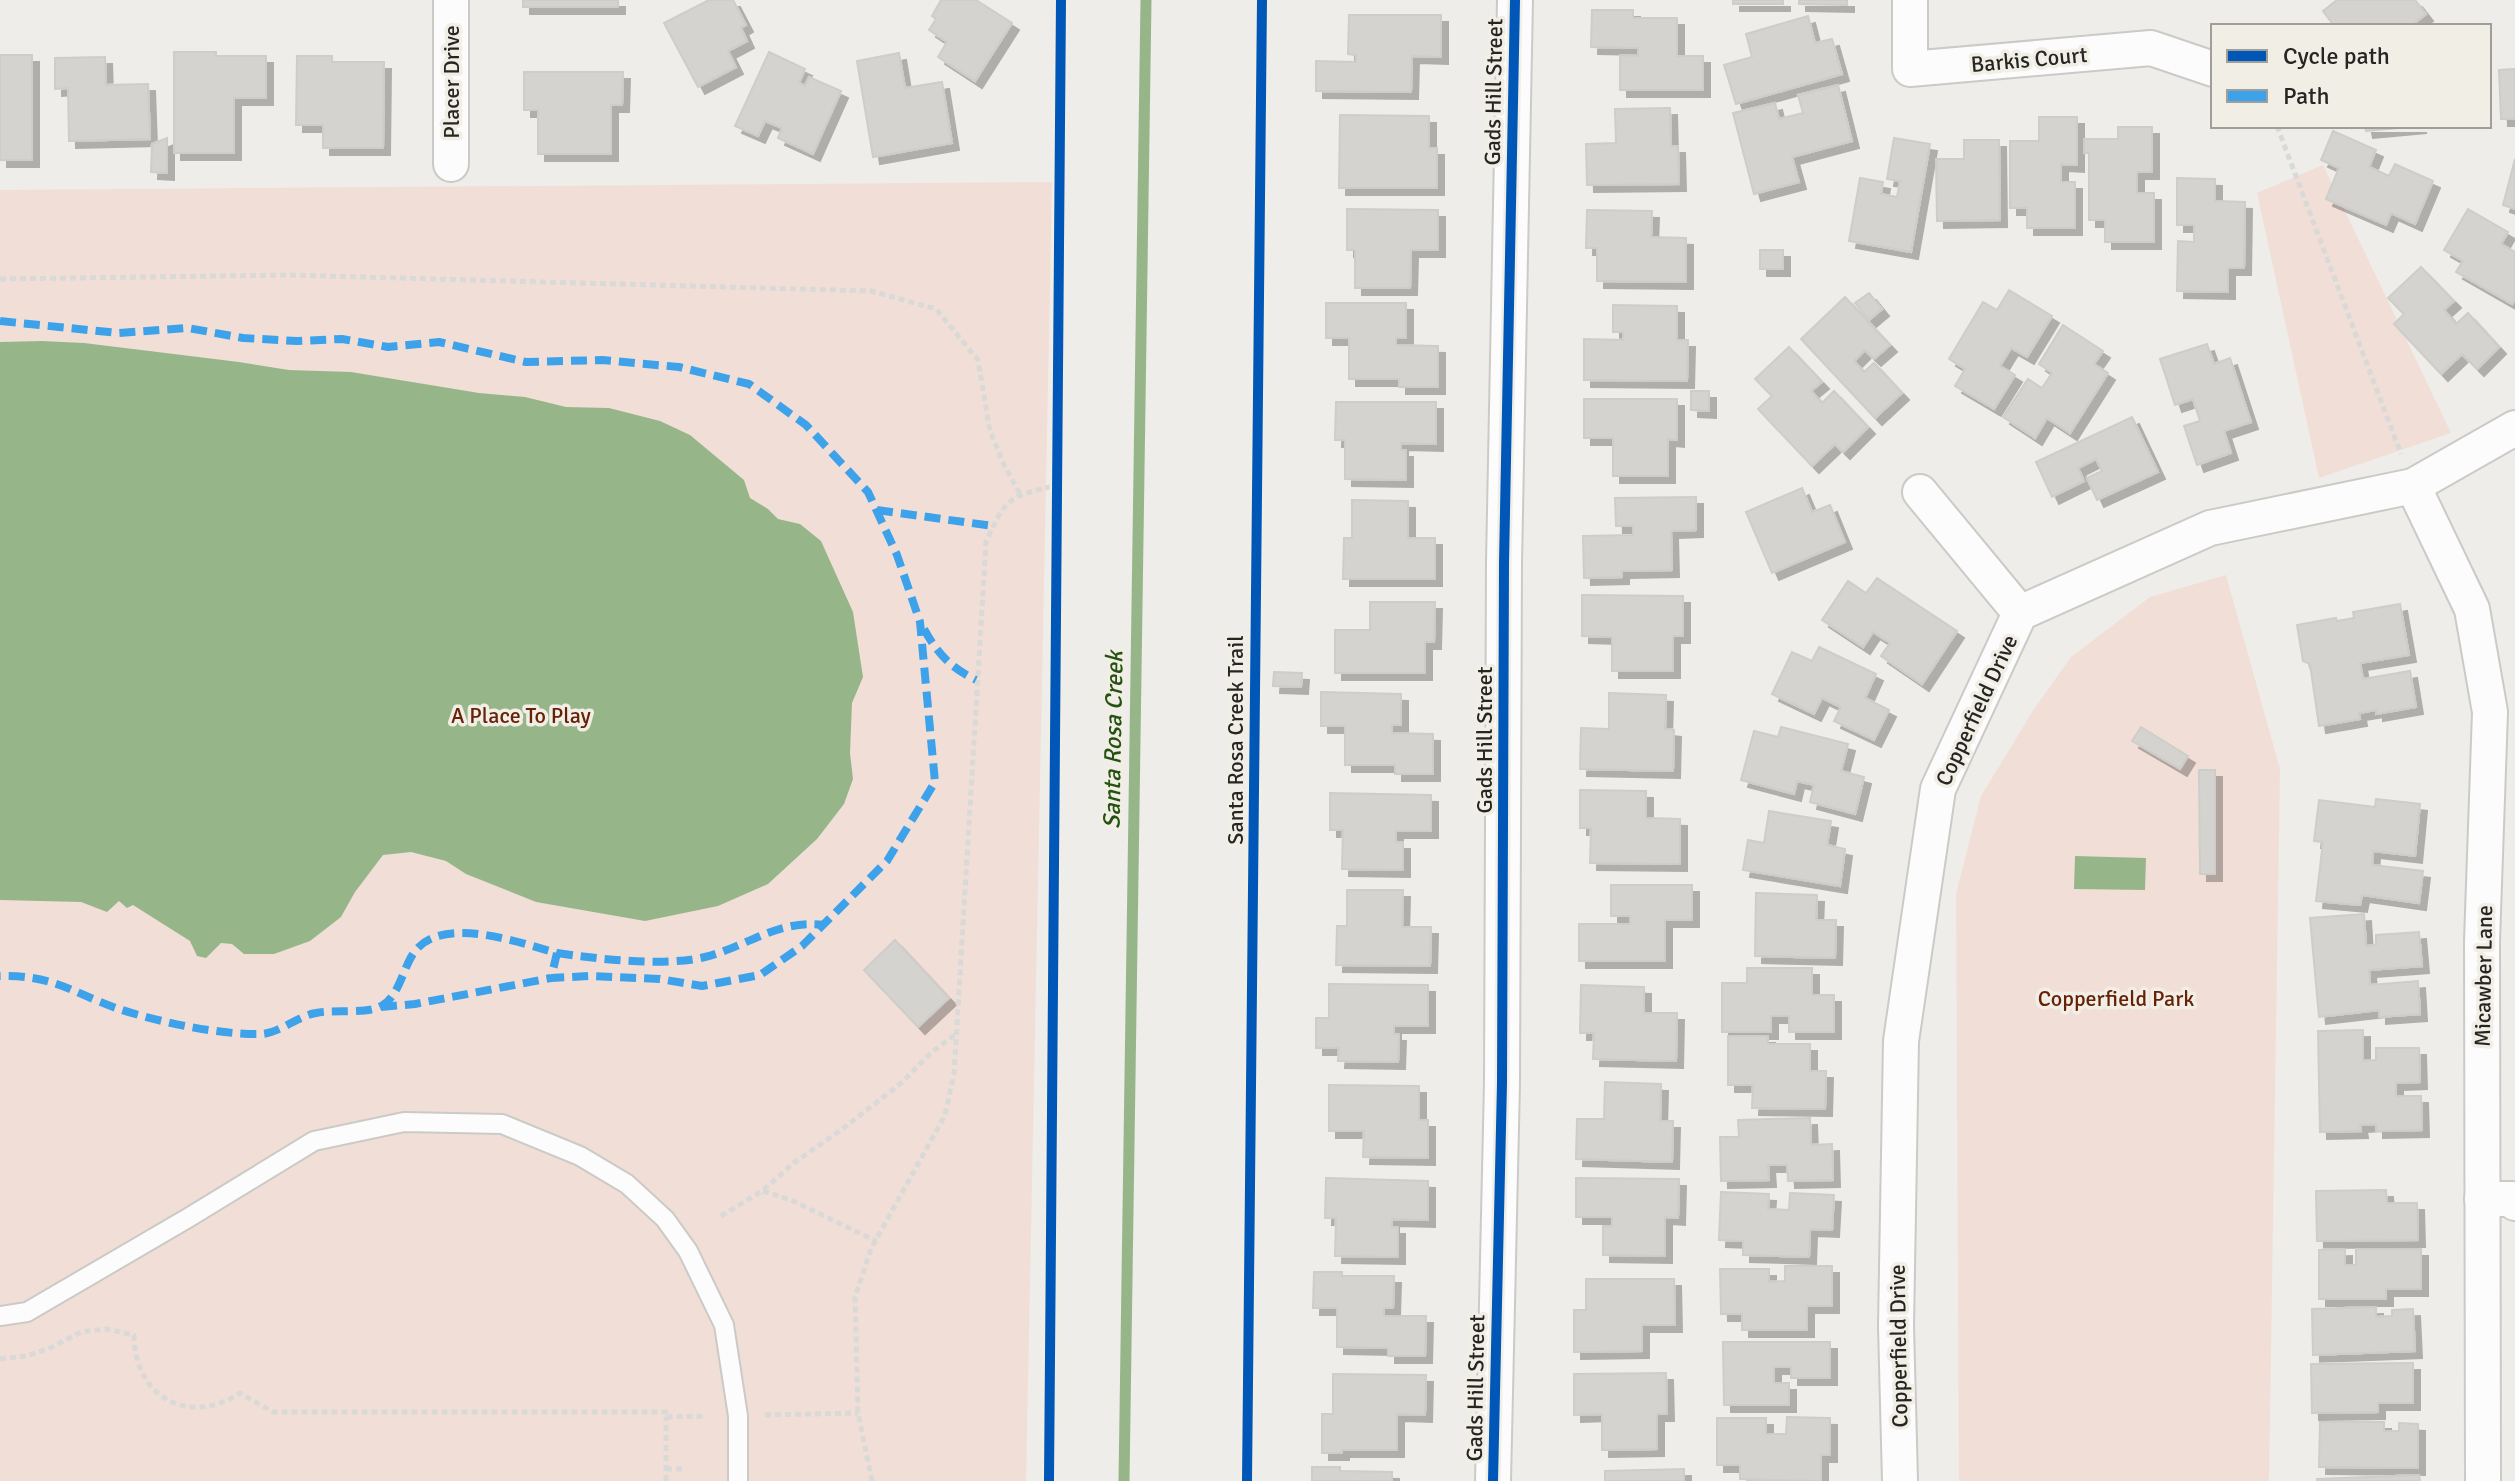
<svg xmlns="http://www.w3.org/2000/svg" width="2515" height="1481" font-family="Signika,sans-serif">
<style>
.green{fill:#f1dfd7}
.water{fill:#96b689}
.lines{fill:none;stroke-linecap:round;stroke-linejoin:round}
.stream{stroke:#96b689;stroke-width:11}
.building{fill:#d5d3d0;stroke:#cecdca;stroke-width:2;filter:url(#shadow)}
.lane-casing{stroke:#cbcac6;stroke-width:22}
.street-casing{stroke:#cbcac6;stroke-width:38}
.path{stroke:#d9d9d7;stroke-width:5;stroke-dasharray:6 4;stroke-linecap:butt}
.lane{stroke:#fcfcfc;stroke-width:18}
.street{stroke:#fcfcfc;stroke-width:34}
.quiet{stroke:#3ea2ea;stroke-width:8;stroke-dasharray:16 8;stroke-linecap:butt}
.cycleway-casing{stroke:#f1eee6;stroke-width:15}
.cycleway{stroke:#0057b8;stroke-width:10}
.labels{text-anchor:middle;stroke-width:7;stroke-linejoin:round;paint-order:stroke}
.street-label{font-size:22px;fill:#262522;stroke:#f1eee6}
.park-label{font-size:22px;fill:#662106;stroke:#f1eee6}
.water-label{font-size:24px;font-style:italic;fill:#255212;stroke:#f1eee6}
</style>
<defs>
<filter id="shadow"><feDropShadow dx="7" dy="7" stdDeviation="0" flood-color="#0004"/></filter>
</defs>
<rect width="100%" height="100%" fill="#eeede9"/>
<!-- green -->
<g class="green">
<polygon points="2323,165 2451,433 2319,478 2257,193"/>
<polygon points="1052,182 1026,1481 0,1481 0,190"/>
<polygon points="2226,575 2280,769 2269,1481 1959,1481 1956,894 1981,796 2034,709 2071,657 2150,597"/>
</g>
<!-- water -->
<g class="water">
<polygon points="42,341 84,343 239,362 289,370 351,372 479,393 525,397 566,407 609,408 660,421 690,435 744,480 750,498 768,509 778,519 800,524 821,541 853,612 863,677 852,703 850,753 853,779 844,804 817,839 768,884 718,906 645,921 536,902 466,874 446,861 411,852 383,855 355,892 341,917 310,941 274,954 244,954 232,944 221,943 206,958 197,956 190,941 133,905 127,908 119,901 107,912 81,902 0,900 0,342"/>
<polygon points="2075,856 2146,858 2145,890 2074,889"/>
</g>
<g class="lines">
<!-- stream -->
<polyline class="stream" points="1124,1481 1146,0"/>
</g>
<!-- building -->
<g class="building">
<rect x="523" y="0" width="95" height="7"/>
<polygon points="709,0 733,0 746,25 741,28 747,41 728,51 736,67 698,87 664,23"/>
<polygon points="941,0 976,0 1012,23 975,81 938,57 947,42 929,30 936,19 932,16"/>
<rect x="1733" y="0" width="50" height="4"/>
<polygon points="1799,0 1847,0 1847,5 1799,4"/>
<polygon points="2337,0 2415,0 2426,14 2411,26 2334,26 2323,11"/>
<polygon points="1592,10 1633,10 1633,18 1677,18 1677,56 1703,56 1703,90 1620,90 1620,55 1638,56 1638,48 1591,47"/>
<polygon points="1349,15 1441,15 1441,57 1412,56 1411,92 1316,91 1316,61 1356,62 1356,55 1348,54"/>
<polygon points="1808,16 1815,43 1832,39 1842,74 1736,104 1724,65 1752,57 1746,34"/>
<polygon points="174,52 216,52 216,56 266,56 266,98 234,98 234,153 174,153"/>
<polygon points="769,52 805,69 799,83 805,86 809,77 841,91 813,154 778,138 782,128 765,121 758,136 735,126"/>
<polygon points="899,53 905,88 942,82 952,143 873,157 857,61"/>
<rect x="0" y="55" width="32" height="105"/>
<polygon points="297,56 332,56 332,62 384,62 383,148 323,148 323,125 296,125"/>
<polygon points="105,57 106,85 148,84 150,139 69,141 68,88 55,89 55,58"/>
<polygon points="2515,69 2515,119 2501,119 2499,70"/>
<polygon points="524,72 623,72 622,105 611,105 611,154 538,154 538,110 524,110"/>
<polygon points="1838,85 1852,141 1792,157 1799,182 1754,194 1733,113 1775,103 1779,119 1803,113 1798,95"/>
<polygon points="1670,108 1671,146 1678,146 1679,184 1587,185 1586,144 1616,143 1615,109"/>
<polygon points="1340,115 1429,116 1429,148 1437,148 1437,188 1339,188"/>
<polygon points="2039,117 2077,117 2077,165 2061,164 2061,182 2075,182 2075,228 2027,228 2027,208 2010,208 2010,141 2039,141"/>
<polygon points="2365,126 2420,126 2366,131"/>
<polygon points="2118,127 2152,127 2152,172 2137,172 2137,193 2154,193 2154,242 2105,242 2105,220 2089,220 2089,153 2084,153 2084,139 2118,139"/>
<polygon points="2333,131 2376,150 2369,167 2389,176 2395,164 2433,181 2415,224 2391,213 2386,225 2326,199 2339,168 2321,160"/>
<polygon points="167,138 167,173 151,172 152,144"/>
<polygon points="1894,138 1930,144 1911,252 1849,241 1860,178 1883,182 1881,194 1897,197 1900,181 1887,179"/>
<polygon points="1964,140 1999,140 2000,220 1937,221 1936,159 1964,159"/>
<polygon points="2515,159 2515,209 2503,205"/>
<polygon points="2177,178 2215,179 2215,201 2245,202 2244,268 2228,268 2228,292 2177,291 2178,241 2194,242 2194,225 2177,225"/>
<polygon points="1347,209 1438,210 1438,250 1411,250 1410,288 1355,288 1355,250 1347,250"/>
<polygon points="2468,209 2508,232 2501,244 2515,252 2515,299 2512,304 2456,272 2463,261 2444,250"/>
<polygon points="1587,210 1652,211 1651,237 1686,238 1686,282 1597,281 1597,248 1586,248"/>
<rect x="1760" y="250" width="23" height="19"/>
<polygon points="2421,267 2454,301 2444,310 2456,324 2468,313 2499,347 2477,369 2462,354 2441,374 2394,324 2404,314 2388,298"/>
<polygon points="2009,290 2052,316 2027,357 2011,348 2000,366 2015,375 1994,409 1955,386 1965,369 1949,359 1983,302 1997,310"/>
<polygon points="1869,293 1882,309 1869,320 1855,303"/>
<polygon points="1845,297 1890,345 1874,359 1865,350 1854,361 1864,372 1874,363 1902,393 1875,418 1801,339"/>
<polygon points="1326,303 1406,303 1406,338 1396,338 1396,345 1438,346 1438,387 1399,387 1399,379 1349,379 1349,338 1326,338"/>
<polygon points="1613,305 1677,306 1677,340 1688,340 1687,381 1584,380 1584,339 1623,340 1623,332 1613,332"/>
<polygon points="2063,325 2103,351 2094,364 2108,373 2070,433 2047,418 2035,438 2003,417 2028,379 2042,388 2052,373 2039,364"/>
<polygon points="2207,344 2214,364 2230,358 2251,422 2224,431 2231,453 2197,465 2184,426 2200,421 2193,399 2175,405 2160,359"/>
<polygon points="1789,347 1822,382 1811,391 1822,403 1834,391 1868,427 1843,452 1835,444 1812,466 1758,409 1772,396 1755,379"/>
<polygon points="1691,391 1709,391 1709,411 1691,410"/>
<polygon points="1584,399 1677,399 1677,440 1668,439 1668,476 1613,476 1613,438 1584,438"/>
<polygon points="1336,402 1436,402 1436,444 1401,443 1401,450 1406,450 1406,480 1345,479 1345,440 1335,440"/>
<polygon points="2132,417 2158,472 2097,500 2087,478 2102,471 2096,459 2078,468 2084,481 2052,497 2036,462"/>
<polygon points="1802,488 1812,512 1830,505 1845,542 1772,573 1746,512"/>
<polygon points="1696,497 1696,530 1671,531 1672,570 1622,571 1622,577 1584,578 1583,536 1633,535 1633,526 1616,526 1615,498"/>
<polygon points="1352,500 1408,501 1408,538 1435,538 1435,579 1343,579 1344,538 1352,538"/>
<polygon points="1877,578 1957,631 1922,684 1881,656 1890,643 1873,632 1863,647 1822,620 1848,581 1866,593"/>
<polygon points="1582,595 1683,596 1683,636 1673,636 1673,671 1612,671 1612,637 1582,636"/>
<polygon points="1370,602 1435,602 1434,642 1425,642 1425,673 1335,673 1335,630 1370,630"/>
<polygon points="2400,604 2409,655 2360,663 2363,679 2410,671 2416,707 2376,714 2376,710 2359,713 2360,719 2319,726 2310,664 2303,661 2297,625 2336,618 2337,621 2354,618 2353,612"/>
<polygon points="1819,647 1876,674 1865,698 1889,710 1874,740 1834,721 1841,707 1822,698 1814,714 1772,694 1792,652 1812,661"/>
<polygon points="1274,672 1302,673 1301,687 1273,686"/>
<polygon points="1321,692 1401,694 1401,725 1392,725 1392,733 1433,734 1433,774 1395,774 1395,765 1345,765 1345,726 1321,726"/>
<polygon points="1609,693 1666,695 1665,729 1674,730 1673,771 1580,769 1581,728 1609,729"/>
<polygon points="1781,727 1848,744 1841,771 1864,777 1855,814 1810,802 1814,785 1797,781 1794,794 1741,780 1754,731 1778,737"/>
<polygon points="2141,727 2188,756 2180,769 2132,741"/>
<polygon points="2199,770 2215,770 2215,874 2200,874"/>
<polygon points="1580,790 1646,791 1646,818 1680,819 1680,864 1590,863 1591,828 1580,828"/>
<polygon points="1330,793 1431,795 1431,831 1396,831 1396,842 1403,842 1403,870 1342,869 1343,830 1330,830"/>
<polygon points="2376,799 2420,804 2415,856 2373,851 2372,865 2423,871 2419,903 2362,895 2360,905 2316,901 2323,842 2314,841 2319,800 2375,807"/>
<polygon points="1769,811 1831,821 1827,845 1845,849 1840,886 1743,870 1748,840 1764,843"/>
<polygon points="1611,885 1692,885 1692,920 1665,920 1665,961 1579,961 1579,924 1630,924 1630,916 1611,916"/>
<polygon points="1347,890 1403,890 1402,927 1431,927 1430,966 1336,965 1337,926 1347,926"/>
<polygon points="1756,893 1817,895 1816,920 1836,920 1835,958 1755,956"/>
<polygon points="2364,914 2366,946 2376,945 2376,935 2419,932 2422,966 2369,970 2370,985 2418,981 2420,1014 2379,1017 2379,1010 2319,1017 2310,918"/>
<polygon points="895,940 949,998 918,1027 864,970"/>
<polygon points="1747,968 1812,968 1812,995 1834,995 1834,1032 1789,1032 1789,1016 1771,1016 1771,1032 1722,1032 1722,983 1747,983"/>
<polygon points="1329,984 1428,985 1428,1026 1394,1026 1394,1034 1399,1034 1398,1062 1338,1061 1339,1048 1316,1048 1316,1018 1329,1018"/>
<polygon points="1581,985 1644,987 1644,1013 1677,1013 1676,1061 1593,1059 1594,1033 1580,1033"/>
<polygon points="2363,1030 2363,1061 2376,1060 2376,1048 2419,1048 2420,1082 2396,1083 2396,1096 2421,1096 2422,1130 2376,1131 2376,1124 2360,1125 2361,1131 2320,1132 2318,1031"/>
<polygon points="1728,1036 1768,1036 1768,1044 1810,1044 1810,1071 1826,1071 1825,1109 1752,1108 1753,1085 1728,1085"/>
<polygon points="1605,1082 1661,1084 1660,1121 1673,1121 1672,1162 1576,1159 1577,1119 1604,1119"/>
<polygon points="1329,1085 1419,1086 1419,1120 1428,1120 1428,1158 1363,1157 1364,1131 1329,1131"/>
<polygon points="1810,1118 1811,1145 1832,1144 1833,1180 1788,1181 1787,1165 1768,1165 1769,1180 1721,1181 1720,1137 1739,1137 1738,1120"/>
<polygon points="1326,1178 1428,1181 1428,1220 1392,1219 1392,1227 1398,1227 1398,1257 1335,1256 1336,1218 1325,1218"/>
<polygon points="1576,1178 1679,1179 1678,1218 1665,1217 1665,1256 1603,1255 1603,1226 1612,1226 1612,1217 1576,1217"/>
<polygon points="2386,1190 2387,1203 2417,1203 2418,1240 2317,1241 2316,1191"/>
<polygon points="1721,1192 1769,1194 1768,1209 1789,1210 1790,1193 1834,1195 1832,1230 1810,1229 1809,1257 1743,1255 1743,1241 1719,1240"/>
<polygon points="2345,1249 2345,1265 2356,1265 2356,1249 2421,1249 2421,1289 2386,1289 2386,1299 2319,1299 2319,1250"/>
<polygon points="1785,1266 1832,1266 1832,1306 1807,1306 1807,1330 1742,1330 1742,1314 1721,1314 1720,1269 1769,1269 1769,1282 1785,1281"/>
<polygon points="1314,1272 1342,1272 1342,1276 1394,1276 1393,1308 1384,1308 1384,1316 1426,1316 1425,1356 1388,1356 1388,1348 1337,1347 1337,1308 1313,1308"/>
<polygon points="1586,1279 1674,1279 1675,1325 1642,1325 1642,1351 1574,1352 1574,1310 1586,1310"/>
<polygon points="2376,1307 2376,1317 2392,1316 2392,1310 2413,1309 2415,1351 2313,1355 2312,1309"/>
<polygon points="1723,1342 1830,1342 1830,1378 1791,1378 1791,1367 1774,1367 1774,1383 1789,1383 1789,1405 1724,1405"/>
<polygon points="2413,1363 2413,1403 2378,1403 2378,1412 2312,1413 2311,1364"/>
<polygon points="1666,1373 1667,1414 1657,1414 1657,1449 1602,1450 1602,1414 1574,1415 1574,1374"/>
<polygon points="1333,1374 1426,1375 1425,1415 1397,1414 1397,1450 1342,1450 1342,1453 1322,1453 1322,1414 1333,1414"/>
<polygon points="1787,1417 1830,1418 1830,1455 1821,1455 1821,1481 1740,1479 1740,1465 1717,1465 1717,1418 1766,1418 1766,1434 1786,1434"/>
<polygon points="2320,1422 2384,1422 2384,1431 2399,1431 2399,1423 2418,1424 2418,1468 2319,1467"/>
<polygon points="1312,1467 1340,1467 1340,1471 1392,1472 1392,1481 1312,1481"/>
<polygon points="1684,1469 1684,1481 1605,1481 1605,1471"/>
<polygon points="2419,1475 2420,1481 2317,1481 2317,1479"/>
</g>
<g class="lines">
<!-- lane casing -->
<g class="lane-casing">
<polyline id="lane" points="0,1316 27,1312 188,1218 314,1141 404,1122 502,1124 580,1156 627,1184 665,1219 688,1251 724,1325 738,1416 738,1481"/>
</g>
<!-- street casing -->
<g class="street-casing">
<g id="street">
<polyline points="451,0 451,164"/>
<polyline points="1910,0 1910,69 2151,48 2213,69"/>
<polyline points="2413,486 2472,609 2490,712 2482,941 2483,1481"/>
<polyline points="1920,492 2020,613"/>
<polyline points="2482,1199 2512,1199 2515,1203"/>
<polyline points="1493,1481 1502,1083 1504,563 1515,0"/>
<polyline points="1900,1481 1896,1326 1901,1041 1938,789 2020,613 2210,528 2413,486 2515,428"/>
</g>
</g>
<!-- path -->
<g class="path">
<polyline points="2277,126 2401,454"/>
<polyline points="0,279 289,275 871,291 936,309 978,360 990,431 1004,465 1020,494"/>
<polyline points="763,1191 791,1200 876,1241"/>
<polyline points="721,1216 762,1191 795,1162 841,1130 900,1084 932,1052 956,1034"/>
<path d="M0,1359L26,1356L48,1349L81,1332L106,1329L134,1335C134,1397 189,1427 240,1393L273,1412H666V1417L706,1416"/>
<polyline points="765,1415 858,1413"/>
<polyline points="666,1469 686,1469"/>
<polyline points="666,1481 666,1417"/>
<path d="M872,1481L858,1413L855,1297L871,1249L945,1115L954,1074L986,542C1007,496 1008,497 1058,485"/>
</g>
<!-- lane -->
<use href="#lane" class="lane"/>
<!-- street -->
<use href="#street" class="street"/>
<!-- quiet -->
<g class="quiet">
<path d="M0,321L118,333L188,328L243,338L297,341L342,339L388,347L439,342L526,362L602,360L679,367L749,384L806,425L868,492L897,555L920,622L935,782L887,861L802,946L760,975L702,986L660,979L589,976L551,978L557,953C520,943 439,913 413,954C403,969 399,995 383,1005C368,1015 334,1009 316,1013C297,1016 279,1034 260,1034C219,1035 154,1021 116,1008C69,991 53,975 0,976"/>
<polyline points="877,510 993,526"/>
<path d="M924,629C937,653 951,668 976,680"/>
<path d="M557,953C598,959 665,967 705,957C746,947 778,919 824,925"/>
<polyline points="381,1007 415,1004 551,978"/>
</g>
<!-- cycleway casing -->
<g class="cycleway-casing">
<g id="cycleway">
<polyline points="1049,1481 1061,0"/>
<polyline points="1247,1481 1262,0"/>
<polyline points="1493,1481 1502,1083 1504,563 1515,0"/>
</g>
</g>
<!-- cycleway -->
<use href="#cycleway" class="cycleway"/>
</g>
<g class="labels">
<!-- street labels -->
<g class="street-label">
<text transform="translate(2029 59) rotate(-5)" y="8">Barkis Court</text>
<text transform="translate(451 82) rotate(-90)" y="8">Placer Drive</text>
<text transform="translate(1493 92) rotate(-89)" y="8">Gads Hill Street</text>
<text transform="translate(1976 710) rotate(-65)" y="8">Copperfield Drive</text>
<text transform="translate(1235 740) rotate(-90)" y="8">Santa Rosa Creek Trail</text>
<text transform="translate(1484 740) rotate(-90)" y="8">Gads Hill Street</text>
<text transform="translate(2483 976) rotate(-89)" y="8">Micawber Lane</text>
<text transform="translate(1898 1346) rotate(-91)" y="8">Copperfield Drive</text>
<text transform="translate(1475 1388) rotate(-89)" y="8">Gads Hill Street</text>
</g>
<!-- park labels -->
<g class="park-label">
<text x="521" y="723">A Place To Play</text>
<text x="2116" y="1006">Copperfield Park</text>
</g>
<!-- water labels -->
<g class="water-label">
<text transform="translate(1113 740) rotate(-89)" y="8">Santa Rosa Creek</text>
</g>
</g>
<!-- legend -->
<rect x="2211" y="24" width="280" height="104" fill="#f1eee6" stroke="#a09e98" stroke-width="2"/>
<rect x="2227" y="50" width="40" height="12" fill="#0057b8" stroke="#a09e98" stroke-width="2"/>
<text x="2283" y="64" font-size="24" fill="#262522">Cycle path</text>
<rect x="2227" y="90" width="40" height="12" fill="#3ea2ea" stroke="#a09e98" stroke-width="2"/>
<text x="2283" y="104" font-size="24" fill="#262522">Path</text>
</svg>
